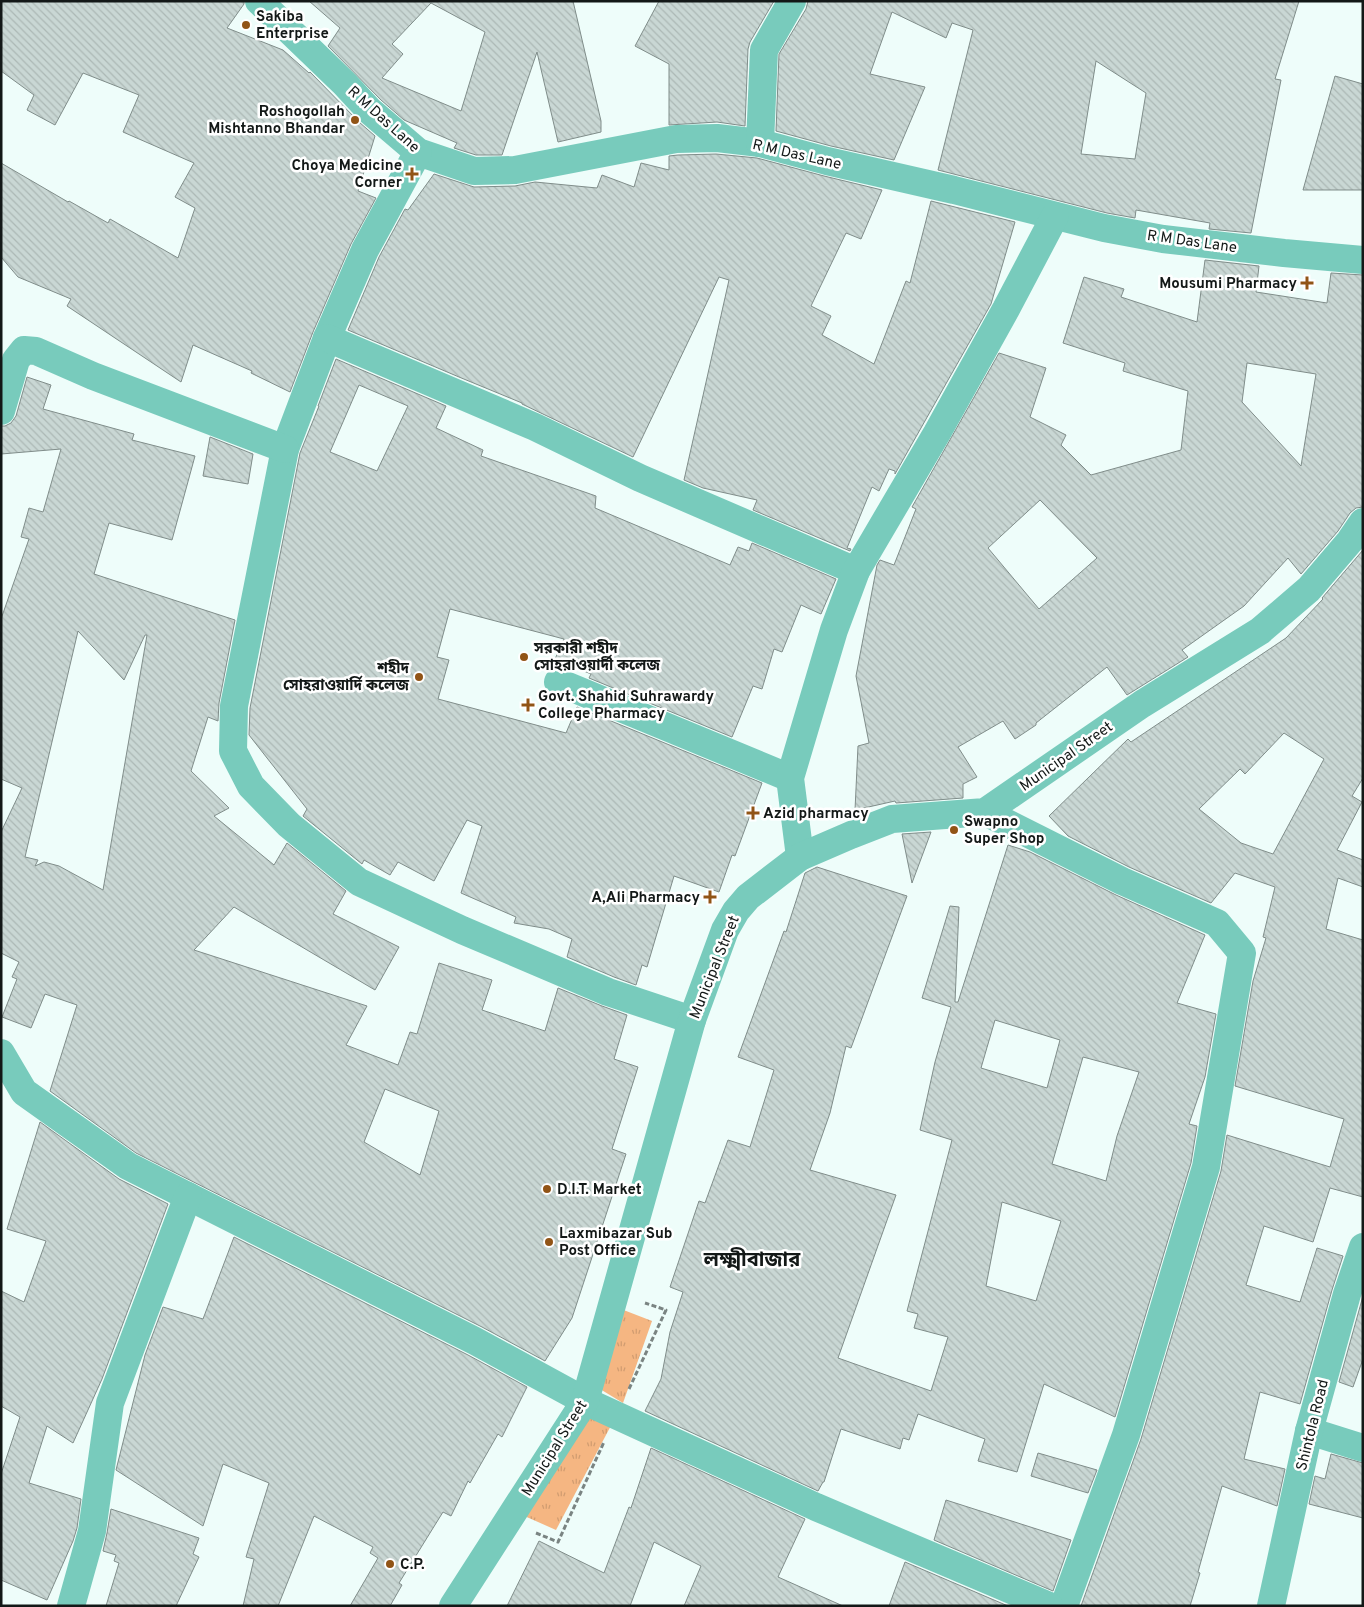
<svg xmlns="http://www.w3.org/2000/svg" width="1364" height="1607" font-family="Overpass,'Noto Sans Bengali',sans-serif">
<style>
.grass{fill:url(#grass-tufts)}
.building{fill:url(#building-back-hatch);stroke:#808d8a;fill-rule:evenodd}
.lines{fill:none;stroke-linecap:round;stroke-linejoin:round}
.path{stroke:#7a8482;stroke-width:3;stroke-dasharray:5 2.5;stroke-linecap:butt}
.minor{stroke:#78cbbc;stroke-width:28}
.poi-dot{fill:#915416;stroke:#fff;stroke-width:2}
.labels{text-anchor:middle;stroke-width:5;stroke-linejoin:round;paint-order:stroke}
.poi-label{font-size:15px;font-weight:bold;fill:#131817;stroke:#fff;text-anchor:start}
.street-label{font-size:15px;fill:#131817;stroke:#fff}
.district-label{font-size:20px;font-weight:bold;fill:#131817;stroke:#fff}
</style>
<defs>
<pattern id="grass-tufts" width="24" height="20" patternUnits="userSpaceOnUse" patternTransform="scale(1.25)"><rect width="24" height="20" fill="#f5b682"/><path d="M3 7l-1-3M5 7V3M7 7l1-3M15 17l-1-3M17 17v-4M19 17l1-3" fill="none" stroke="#d19c70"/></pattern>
<pattern id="building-back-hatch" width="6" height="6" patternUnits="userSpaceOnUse" patternTransform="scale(1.25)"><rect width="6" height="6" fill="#c9d7d4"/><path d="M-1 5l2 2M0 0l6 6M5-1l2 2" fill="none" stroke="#acb8b5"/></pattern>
</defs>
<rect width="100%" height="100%" fill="#eefdfa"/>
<!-- grass -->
<g class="grass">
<polygon points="621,1309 652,1321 623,1403 600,1389"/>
<polygon points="585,1411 616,1416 556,1530 520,1514"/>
</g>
<!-- building -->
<g class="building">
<polygon points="1,1 244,1 244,4 227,28 283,50 309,73 310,72 359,122 375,136 358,191 376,198 351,244 313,332 290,392 251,373 252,371 193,345 181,382 67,306 71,299 18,277 1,257 1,163 68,202 69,201 108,223 110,219 178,258 195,208 175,197 194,163 123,132 139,95 83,73 55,125 27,110 34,95 1,71"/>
<path d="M309,1H573L601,121V132L558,142L537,52L502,155H476L454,148L457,143L404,120L381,100L328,46L340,28ZM431,3L485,32L461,111L382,78L403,54L392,44Z"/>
<polygon points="659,1 774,1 750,42 748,49 745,126 717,122 669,125 669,64 635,46"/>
<path d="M808,1H1299L1275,79L1281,80L1251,233L1209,229L1210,223L1136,210L1135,218L1107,213L938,170L973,30L952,23L946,38L892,12L870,74L925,87L894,160L831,146L776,131L779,54L806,9ZM1096,61L1146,93L1135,159L1081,154Z"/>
<polygon points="1335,76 1363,84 1363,190 1303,190"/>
<polygon points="716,154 757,158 824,176 882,190 861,239 846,233 811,306 831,316 822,335 874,364 906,281 910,283 931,201 1015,222 991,304 895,474 895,471 889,469 879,491 872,487 847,548 851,549 850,551 753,510 757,500 703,488 684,480 729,280 719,277 633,457 522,404 522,403 459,377 348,330 379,257 405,209 408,210 434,174 474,187 515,186 535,182 597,188 602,175 634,187 641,163 669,170 669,156 678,155"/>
<path d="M1205,260L1259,266L1256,292L1327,303L1331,273L1363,275V507L1356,508L1350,513L1338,531L1301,574L1288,558L1244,606L1182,650L1188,657L1127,695L1107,667L1036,723V725L1015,739L1003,721L958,747L977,777L963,784V798L896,803L895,801L855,810L858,746L869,743L856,676L877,565L880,560L894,565L916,509L912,507L999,353L1046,368L1030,417L1066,435L1061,445L1091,475L1181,450L1188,391L1123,371L1125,363L1063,343L1084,277L1124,289L1121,297L1197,322ZM1247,363L1316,374L1301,466L1242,402ZM1040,500L1097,558L1039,609L988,548Z"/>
<path d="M336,359L446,406L436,428L483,450L481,456L596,496L595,508L730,565L738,547L749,551L752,543L836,579L821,614L801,605L782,652L774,649L762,689L753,686L732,737L589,678L591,674L555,659L564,639L450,609L437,657L449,660L438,699L566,733L577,707L762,783L735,856L732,855L719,892L674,876L647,967L642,965L636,985L614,977L567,957L572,939L549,929L514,923L516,917L461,893L482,826L467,820L434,881L398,862L390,875L364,860L362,864L303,816L307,809L249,735L250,708L300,453L319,406H318ZM359,385L408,406L377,471L330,452Z"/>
<path d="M27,377L51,385L43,409L134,434L132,440L195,456L172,540L109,523L94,574L235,620L219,703L218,721L208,717L191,771L229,808L214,816L274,865L287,843L346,891L333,914L399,947L375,990L234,907L194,950L367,1006L346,1045L398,1065L410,1032L417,1034L439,963L492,980L482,1010L545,1031L558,988L602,1006L627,1015L614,1059L638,1067L612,1149L626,1154L572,1318L545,1361L482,1327L136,1153L50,1091L77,1005L45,994L31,1028L2,1017L17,979L12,977L19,962L1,953V832L22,788L1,779V619L29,539L21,537L29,508L43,512L61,449L1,454V426H5L11,423L16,416ZM78,631L124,680L145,635H147L103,890L59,866L44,862L35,866L38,860L25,857ZM385,1089L439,1111L420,1175L364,1142Z"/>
<polygon points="210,437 253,454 248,484 203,476"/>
<path d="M1363,550V778L1352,796L1362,802L1337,850L1363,860V887L1338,878L1326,929L1363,940V1197L1330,1188L1313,1242L1264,1226L1246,1285L1300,1302L1317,1248L1343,1256L1332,1290L1300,1404L1260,1392L1244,1459L1285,1469L1277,1506L1222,1486L1198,1572L1200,1573L1190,1606H1081L1141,1439L1221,1171L1227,1135L1330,1167L1344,1119L1235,1086L1253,981L1266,938L1263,937L1275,887L1235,873L1211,903L1129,867L1068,836L1049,816L1128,739L1131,742L1286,638L1323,599L1322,598ZM1284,733L1324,759L1273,854L1241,843L1199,809L1240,769L1245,774Z"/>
<polygon points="931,832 912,883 902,834"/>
<path d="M1008,845L1030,852L1116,895L1205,935L1177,1003L1216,1014L1205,1077L1189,1124L1197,1126L1191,1163L1115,1417L1044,1384L1017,1472L978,1461L985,1439L918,1414L909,1440L903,1438L900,1449L841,1429L824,1482H823L818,1491L645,1411L661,1379L670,1332L683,1292L670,1287L699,1201L705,1203L728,1140L750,1147L774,1070L738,1057L784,931L786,932L805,873L817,867L907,896L851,1048L846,1046L830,1113L810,1170L896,1195L838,1358L931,1391L948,1337L914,1328L918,1314L907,1311L952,1140L920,1130L935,1062L951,1007L922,998L950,906L959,907L955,1002H958ZM995,1020L1060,1040L1047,1088L981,1068ZM1083,1057L1139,1072L1117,1136L1106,1181L1052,1164ZM1002,1202L1061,1221L1036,1301L986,1286Z"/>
<polygon points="40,1122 119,1179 168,1204 102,1379 73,1443 47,1426 29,1483 81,1499 77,1528 73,1541 47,1600 1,1580 1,1474 20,1417 1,1406 1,1291 24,1302 46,1241 7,1229"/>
<polygon points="234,1237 468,1355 527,1387 502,1437 498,1434 470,1483 468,1481 451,1516 443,1512 399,1583 402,1585 390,1606 350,1606 378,1558 370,1553 373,1547 314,1516 278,1606 243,1606 254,1559 246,1557 269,1483 223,1464 203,1526 116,1470 145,1355 163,1307 203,1319"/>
<polygon points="1363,1296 1363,1359 1353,1387 1339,1382"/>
<polygon points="651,1448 805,1519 778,1577 843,1606 684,1606 701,1566 654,1542 630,1606 507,1606 539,1541 604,1573 629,1507 631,1508"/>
<polygon points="1038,1453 1097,1470 1088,1493 1031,1476"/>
<polygon points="1331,1454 1363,1463 1363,1518 1309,1504 1315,1476 1325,1479"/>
<polygon points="946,1500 1071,1540 1053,1591 934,1540"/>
<polygon points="111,1509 199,1538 193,1554 199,1557 176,1606 106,1606 119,1563 114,1561 116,1555 103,1551 107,1533"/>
<polygon points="905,1562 1008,1606 889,1606"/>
</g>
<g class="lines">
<!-- path -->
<g class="path">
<polyline points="629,1389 666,1310 645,1303"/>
<polyline points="536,1533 558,1542 604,1442"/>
</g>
<!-- minor -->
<g class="minor">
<polyline points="259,1 345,84 370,111 418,152 474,171 515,170 676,139 717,138 760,143 827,161 954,190 1104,228 1163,239 1284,253 1363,260"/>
<polyline points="760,143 764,50 792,1"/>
<polyline points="418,152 365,250 327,338 285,449 234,706 233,751 251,786 289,825 359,882 462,930 608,992 692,1020"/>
<polyline points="327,338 535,427 640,478 856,571"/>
<polyline points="1,411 16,360 24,350 36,351 93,376 285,449"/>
<polyline points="558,682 790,778"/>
<polyline points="985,812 1122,881 1217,923 1242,953 1206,1167 1126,1435 1064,1606"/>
<polyline points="800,857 790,778 834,630 856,571 937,433 1006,309 1055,216"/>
<polyline points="1,1053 24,1092 128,1166 475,1341 585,1401 816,1507 1049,1606"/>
<polyline points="1309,1431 1363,1448"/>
<polyline points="71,1606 92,1531 110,1403 188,1196"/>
<polyline points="453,1606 585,1401 692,1020 725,930 736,911 748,897 800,857 851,835 892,819 985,812 1142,704 1260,631 1309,589 1350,541 1363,522"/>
<polyline points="1271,1606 1309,1431 1347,1294 1363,1247"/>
</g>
</g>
<!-- markers -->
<g class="poi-dot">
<circle cx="246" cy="25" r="5"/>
<circle cx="355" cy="120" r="5"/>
<path d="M409.5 166.5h5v5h5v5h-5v5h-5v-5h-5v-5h5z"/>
<path d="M1304.5 275.5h5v5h5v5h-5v5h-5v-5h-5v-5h5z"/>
<circle cx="524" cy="657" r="5"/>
<circle cx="419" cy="677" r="5"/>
<path d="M525.5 697.5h5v5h5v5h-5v5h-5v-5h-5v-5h5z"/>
<path d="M750.5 805.5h5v5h5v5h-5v5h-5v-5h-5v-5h5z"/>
<circle cx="954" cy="830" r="5"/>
<path d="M707.5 889.5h5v5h5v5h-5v5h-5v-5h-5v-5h5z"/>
<circle cx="547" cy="1189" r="5"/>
<circle cx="549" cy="1242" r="5"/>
<circle cx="390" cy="1564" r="5"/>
</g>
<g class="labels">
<!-- poi labels -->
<g class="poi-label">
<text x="256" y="21">Sakiba<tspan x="256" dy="17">Enterprise</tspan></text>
<text x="345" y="116" text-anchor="end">Roshogollah<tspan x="345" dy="17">Mishtanno Bhandar</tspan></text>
<text x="402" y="170" text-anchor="end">Choya Medicine<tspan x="402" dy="17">Corner</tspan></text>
<text x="1297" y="288" text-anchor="end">Mousumi Pharmacy</text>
<text x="534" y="653">সরকারী শহীদ<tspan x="534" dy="17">সোহরাওয়ার্দী কলেজ</tspan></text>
<text x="409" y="673" text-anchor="end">শহীদ<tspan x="409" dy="17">সোহরাওয়ার্দি কলেজ</tspan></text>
<text x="538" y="701">Govt. Shahid Suhrawardy<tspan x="538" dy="17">College Pharmacy</tspan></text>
<text x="763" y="818">Azid pharmacy</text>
<text x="964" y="826">Swapno<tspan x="964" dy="17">Super Shop</tspan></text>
<text x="700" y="902" text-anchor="end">A,Ali Pharmacy</text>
<text x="557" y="1194">D.I.T. Market</text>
<text x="559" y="1238">Laxmibazar Sub<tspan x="559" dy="17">Post Office</tspan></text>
<text x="400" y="1569">C.P.</text>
</g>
<!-- street labels -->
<g class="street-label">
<text transform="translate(384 119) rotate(42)" y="5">R M Das Lane</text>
<text transform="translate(797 154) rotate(13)" y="5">R M Das Lane</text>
<text transform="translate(1192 241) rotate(8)" y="5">R M Das Lane</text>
<text transform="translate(1066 756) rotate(-35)" y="5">Municipal Street</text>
<text transform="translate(714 967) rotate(-68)" y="5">Municipal Street</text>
<text transform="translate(1312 1425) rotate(-76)" y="5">Shintola Road</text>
<text transform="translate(554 1448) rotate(-58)" y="5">Municipal Street</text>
</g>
<!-- district labels -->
<g class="district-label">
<text x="752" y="1266">লক্ষ্মীবাজার</text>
</g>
</g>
<!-- border -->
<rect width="1364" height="1607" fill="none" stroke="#131817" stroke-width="5"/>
</svg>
